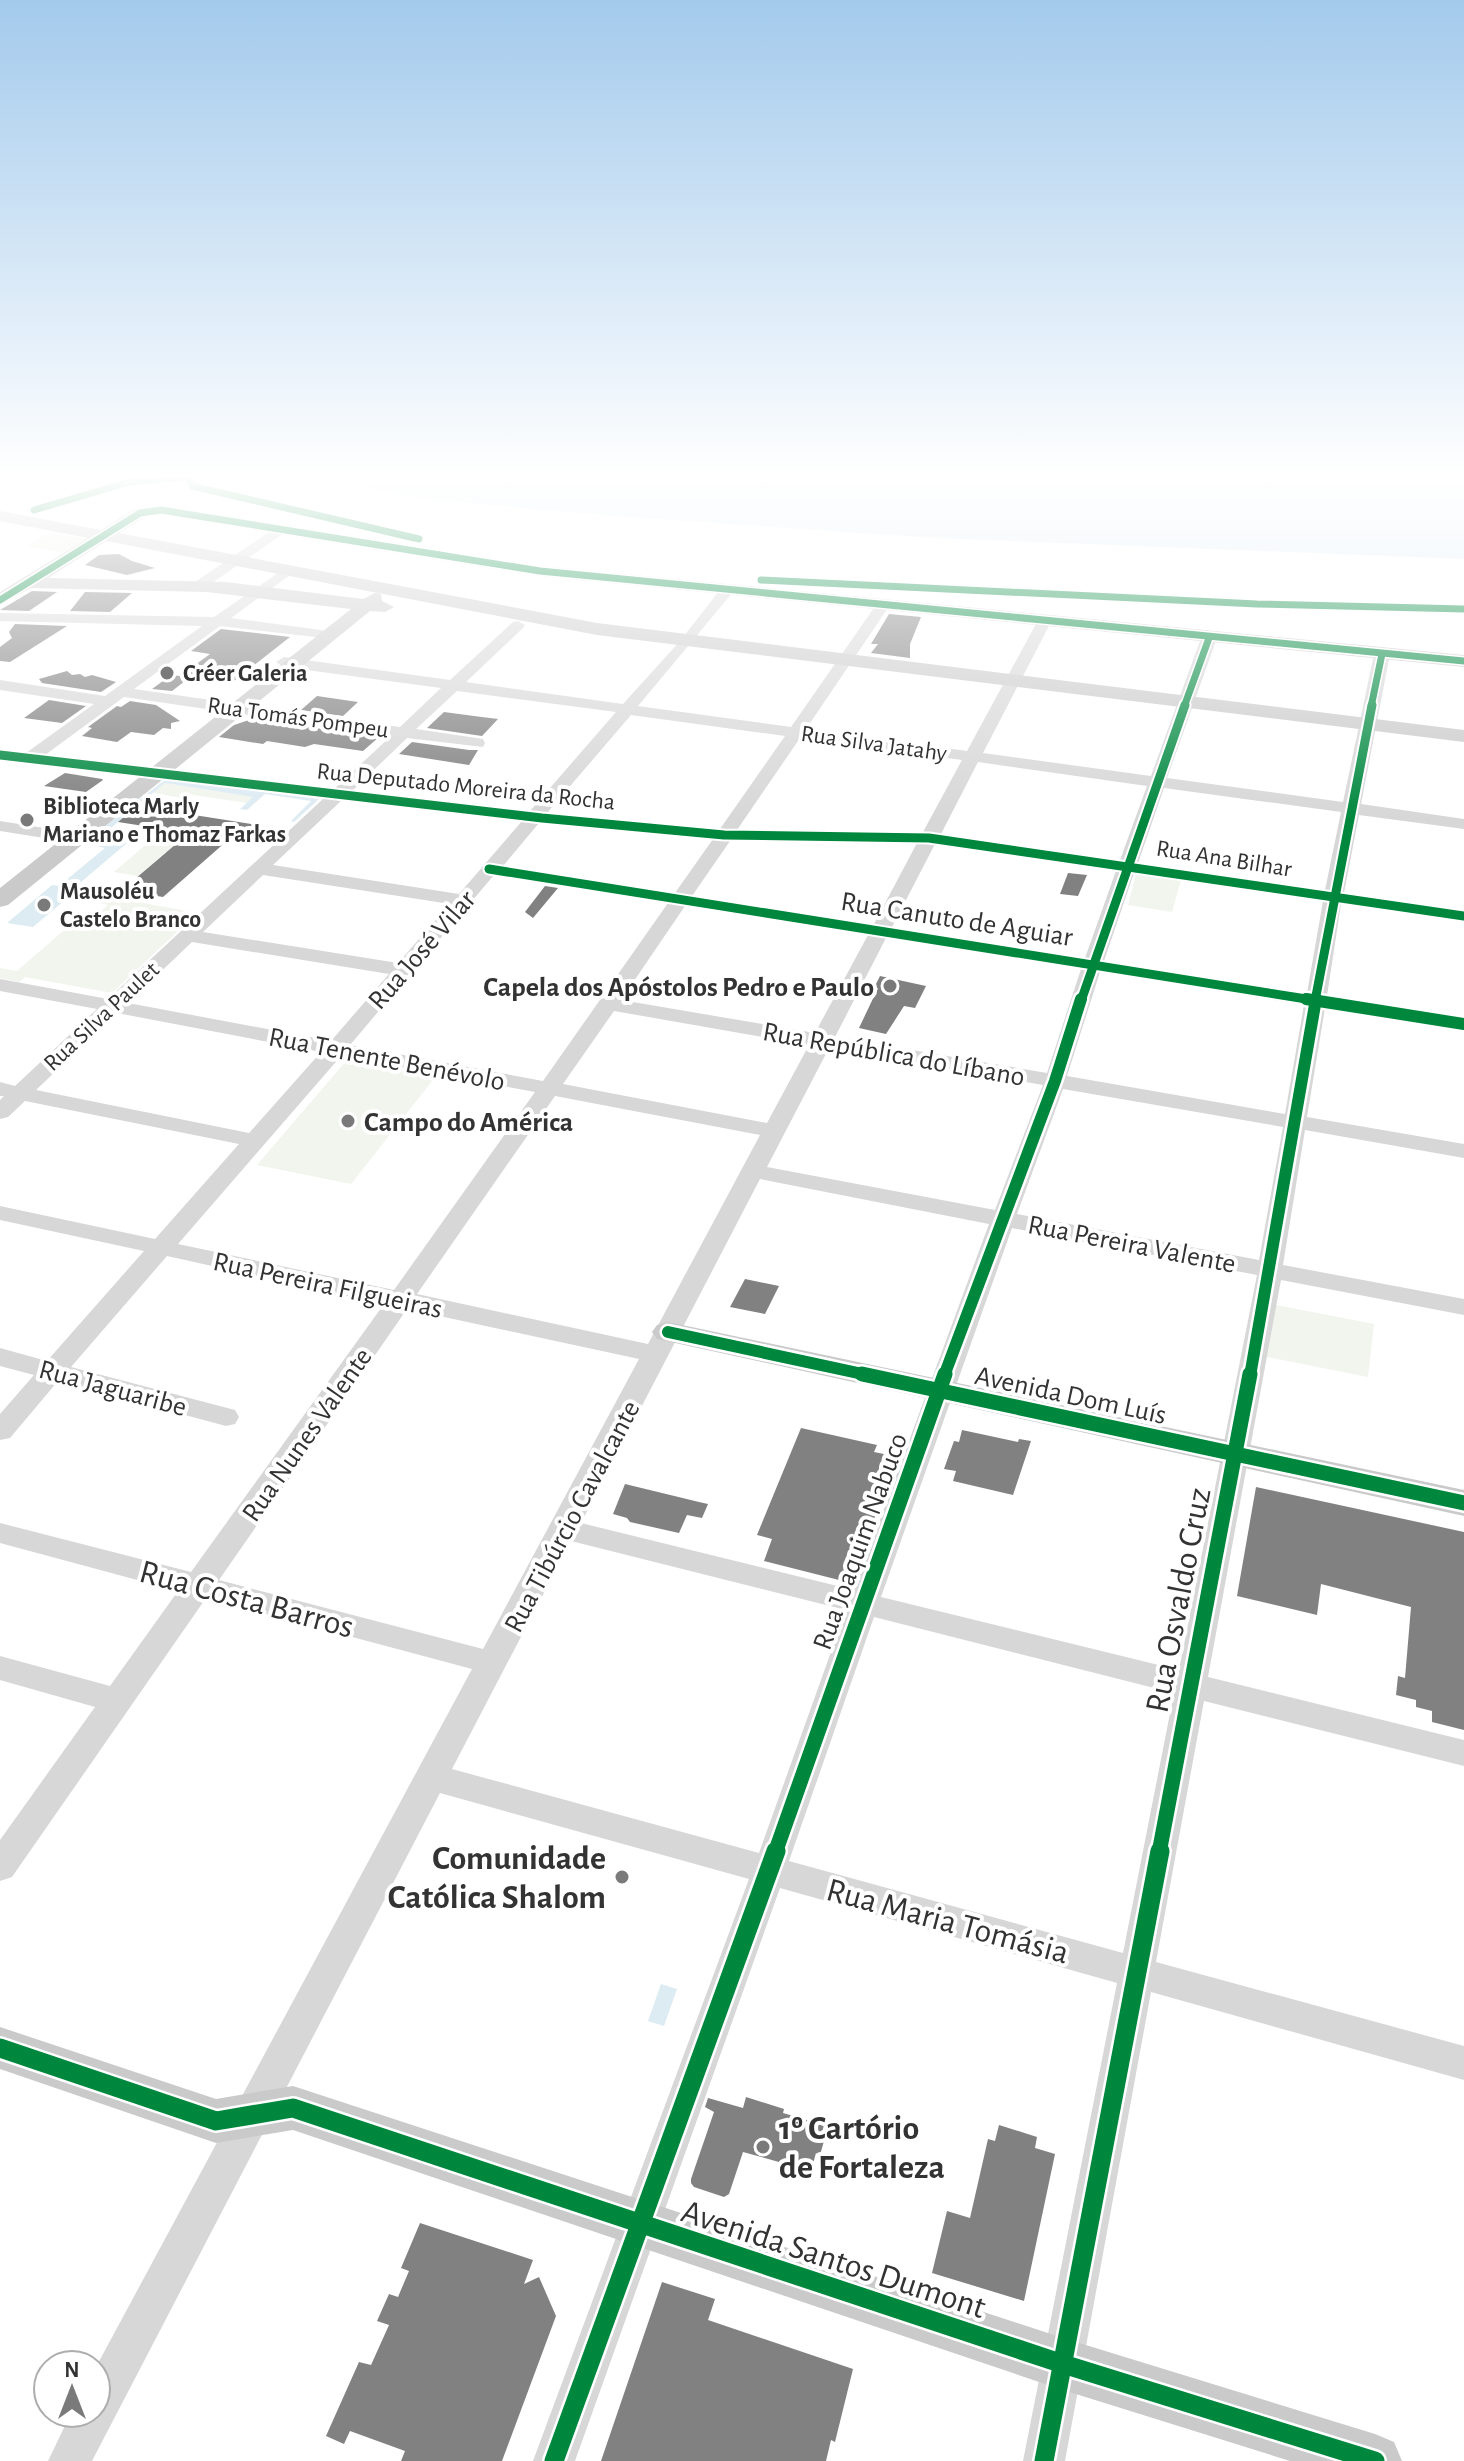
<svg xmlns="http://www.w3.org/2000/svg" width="1464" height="2461" font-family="'Alegreya Sans',sans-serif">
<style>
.green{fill:#f1f5ed}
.water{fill:#ddebf3}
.building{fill:#818181}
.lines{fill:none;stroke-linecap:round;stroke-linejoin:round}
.minor{fill:#d7d7d7;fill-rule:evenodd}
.major{fill:#cacaca;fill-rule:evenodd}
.cycleway-far4-casing{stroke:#fff;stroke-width:10}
.cycleway-far3-casing{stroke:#fff;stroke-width:13}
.cycleway-far2-casing{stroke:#fff;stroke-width:17}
.cycleway-far1-casing{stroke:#fff;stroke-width:20}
.cycleway-casing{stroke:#fff;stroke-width:24}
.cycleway-far4{stroke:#00873e;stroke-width:7}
.cycleway-far3{stroke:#00873e;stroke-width:9}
.cycleway-far2{stroke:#00873e;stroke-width:12}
.cycleway-far1{stroke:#00873e;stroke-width:15}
.cycleway{stroke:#00873e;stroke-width:19}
.poi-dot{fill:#7a7a7a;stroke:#fff;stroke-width:3}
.labels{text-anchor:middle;stroke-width:8;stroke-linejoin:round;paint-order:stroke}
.far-poi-label{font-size:24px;font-weight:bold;fill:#333;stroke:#fff;text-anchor:start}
.far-street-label{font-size:24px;fill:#333;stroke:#fff}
.street-label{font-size:28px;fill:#333;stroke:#fff}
.poi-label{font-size:28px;font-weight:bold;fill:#333;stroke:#fff;text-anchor:end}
.near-street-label{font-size:34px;fill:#333;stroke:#fff}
.near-poi-label{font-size:34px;font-weight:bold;fill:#333;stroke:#fff;text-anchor:end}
</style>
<rect width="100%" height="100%" fill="#fff"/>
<!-- green -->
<g class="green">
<polygon points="49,533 87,539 63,553 26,546"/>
<polygon points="165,783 254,797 247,803 187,794 182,798 153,793"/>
<polygon points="164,829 204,836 183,855 165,852 138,876 114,872"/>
<polygon points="1142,874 1181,880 1172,912 1128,905 1136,875"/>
<polygon points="116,888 122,890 117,898 197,913 112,993 25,977 19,982 0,978 0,968 17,971 84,913 97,915 108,905 99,903"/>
<polygon points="347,1060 436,1076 351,1184 257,1165"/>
<polygon points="1276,1305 1374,1324 1368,1377 1267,1357"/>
</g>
<!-- water -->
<g class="water">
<polygon points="314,475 1464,475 1464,559 934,538 600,515 424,499 312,476"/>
<polygon points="165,780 319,799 294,822 291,821 311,801 265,794 247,810 240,809 253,797 165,783 99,838 127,843 74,888 78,889 33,927 7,923 52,885 59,886 105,848 83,843"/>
<polygon points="661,1984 677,1989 664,2026 648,2021"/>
</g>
<!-- building -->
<g class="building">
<polygon points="119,554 132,561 155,568 127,575 85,565 99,555"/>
<polygon points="32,591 57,592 29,611 0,610"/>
<polygon points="85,592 132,593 110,612 70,611"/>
<polygon points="889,614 921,617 910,644 910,658 871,653 878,644 871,644"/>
<polygon points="15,624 67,626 10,662 0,661 0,647 12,638 9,632"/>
<polygon points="221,629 290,637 234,681 189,678 172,691 152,689 171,675 180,676 210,654 191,651"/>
<polygon points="67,671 72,675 80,674 85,677 92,675 116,682 101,692 42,683 39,679"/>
<polygon points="317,696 358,702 343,716 301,710"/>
<polygon points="49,700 86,706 62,723 24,718"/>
<polygon points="130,701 156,705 180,721 171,723 171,729 163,728 154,735 131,732 117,742 82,736 92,728 88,727 117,706 121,707"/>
<polygon points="444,712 474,716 498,719 482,736 427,728"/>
<polygon points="252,719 379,737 363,751 314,744 305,747 267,741 263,744 219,737 234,725"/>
<polygon points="412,742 469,750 478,750 469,765 399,754"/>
<polygon points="65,773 102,779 103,780 86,792 44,786"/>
<polygon points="137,806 270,827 253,844 228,840 163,897 122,890 189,833 118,822"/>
<polygon points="1068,873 1087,875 1078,896 1060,894"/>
<polygon points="545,886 558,888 533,918 525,912"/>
<polygon points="880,976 926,986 915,1008 904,1006 886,1034 859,1028 878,988 874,988"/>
<polygon points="745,1279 779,1286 765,1314 730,1307"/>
<polygon points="801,1428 877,1445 874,1452 884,1454 871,1493 874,1494 869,1507 873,1508 871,1513 876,1514 861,1555 858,1555 850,1575 845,1574 843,1581 764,1561 772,1539 757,1535"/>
<polygon points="962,1430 1018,1442 1019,1439 1031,1441 1013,1495 953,1481 956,1471 944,1469 954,1441 959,1442"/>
<polygon points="625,1484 699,1502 708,1504 702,1518 687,1515 679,1533 630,1522 627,1518 613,1514"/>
<polygon points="1256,1487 1464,1532 1464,1730 1432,1722 1432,1711 1416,1707 1416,1700 1396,1695 1398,1676 1405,1678 1411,1607 1321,1584 1317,1615 1237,1596"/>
<polygon points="746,2097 784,2109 783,2113 824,2125 820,2140 824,2141 820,2155 816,2153 811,2171 743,2152 729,2194 724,2197 694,2187 691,2183 691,2179 714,2112 705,2107 708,2098 743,2108"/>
<polygon points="999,2125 1037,2137 1035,2148 1055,2154 1024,2301 932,2273 947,2211 970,2218 988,2139 995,2141"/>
<polygon points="420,2223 533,2260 524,2284 539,2277 556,2316 502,2461 401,2461 405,2451 350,2431 344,2444 326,2436 359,2362 371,2365 389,2325 377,2321 389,2294 398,2297 409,2271 401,2268"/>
<polygon points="662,2282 715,2299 708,2320 853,2369 835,2442 831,2440 826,2461 601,2461"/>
</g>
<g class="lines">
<!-- minor -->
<g class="minor">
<polygon points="278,526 290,529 202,590 192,590 192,584"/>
<path d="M288,566L293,567V573L231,618L328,631L333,633V639L220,626L134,689L400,727L441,688L284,667L276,662L284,657L450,680L513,622L518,621L525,625L523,628L466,682L623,704L680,641L723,586H733V592L638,706L791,727L878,602L883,601L890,605L806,729L967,751L1037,622L1044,618L1051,622L983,753L1151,776L1201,638L1209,633L1217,638L1167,778L1343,802L1374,654L1382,649L1390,654L1361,804L1464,819V829L1359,815L1344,893L1464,910V922L1341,904L1327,996L1464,1018V1030L1325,1008L1307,1117L1464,1144V1158L1305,1130L1283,1265L1464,1299V1315L1281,1280L1208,1677L1464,1740V1766L1204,1701L1156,1962L1464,2046V2080L1151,1992L1065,2461H1023L1117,1983L780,1888L575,2461H533L749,1879L440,1793L92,2461H48L71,2413H96V2367L472,1669L206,1598L12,1877L0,1881V1840L95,1707L0,1680V1656L110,1686L178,1591L0,1543V1523L191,1572L384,1304L167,1256L71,1367L235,1410L239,1417L235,1424L226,1426L58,1381L10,1438L0,1440V1414L34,1375L0,1366V1348L47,1361L144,1251L0,1220V1206L155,1239L239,1144L25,1101L8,1117L0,1119V1100L4,1096H0V1082L15,1086L97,1009L0,991V979L108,999L324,798L0,760V750L26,753L94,704L0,690V680L105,696L202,626L0,621V613L214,617ZM457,691L616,712L530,811L352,791L407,738L483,747L485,743L483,739L416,729ZM124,697L391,736L334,789L45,755ZM631,715L785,736L720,829L547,813ZM800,738L962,760L923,832L737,830ZM978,762L1147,786L1120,860L941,834ZM1164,788L1341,812L1325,890L1138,863ZM342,800L522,821L459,894L273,865ZM539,823H542L713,839L675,893L503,866ZM730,841L917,843L874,924L692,896ZM935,844L1116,871L1085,958L892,927ZM1134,873L1323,901L1307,993L1104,961ZM263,875L450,904L398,963L203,932ZM494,875L668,903L543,1081L350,1045ZM685,906L868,935L815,1033L621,1000ZM886,938L1081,969L1047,1073L835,1037ZM192,942L389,974L331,1041L128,1003ZM1100,972L1304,1005L1285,1114L1067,1076ZM614,1011L809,1045L767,1123L563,1084ZM117,1013L321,1052L249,1133L36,1090ZM829,1048L1043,1085L995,1210L767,1167ZM341,1056L535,1092L394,1290L178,1244ZM1063,1089L1283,1127L1259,1260L1017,1214ZM555,1096L760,1135L648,1344L417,1294ZM760,1179L989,1224L854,1590L581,1523ZM1012,1228L1257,1275L1179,1670L881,1597ZM407,1309L639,1359L483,1649L219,1580ZM571,1541L846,1610L759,1853L452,1769ZM874,1617L1174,1693L1123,1953L789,1861Z"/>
<polygon points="0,821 76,833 85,838 76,843 0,831"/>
</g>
<!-- major -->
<g class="major">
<polygon points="161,505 540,566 1464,655 1464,667 540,576 161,515 145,517 119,533 597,623 1464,730 1464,742 597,635 106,541 48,578 226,582 363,599 375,593 381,594 382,601 394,607 385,612 370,611 8,905 0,907 0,888 351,609 206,592 31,588 0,605 0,592 88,538 0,521 0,511 101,530 134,509"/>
<polygon points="668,1322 1464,1490 1464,1516 657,1339 652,1332 657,1325"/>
<polygon points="0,2027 216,2099 293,2086 1063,2338 1375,2434 1394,2442 1402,2461 1290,2461 1063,2390 293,2130 216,2143 0,2069"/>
</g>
<!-- cycleway-far4 casing -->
<g class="cycleway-far4-casing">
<g id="cycleway-far4">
<polyline points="34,510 129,482 188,477 192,486 419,539"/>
<polyline points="761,580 1257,604 1464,609"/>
<polyline points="0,600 140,513 161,510 540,571 1464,661"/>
<polyline points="1184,707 1209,638"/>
<polyline points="1371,707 1382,654"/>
</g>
</g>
<!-- cycleway-far3 casing -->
<g class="cycleway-far3-casing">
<g id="cycleway-far3">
<polyline points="0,755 542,818 724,835 929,838 1464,916"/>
<polyline points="489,869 1319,1001"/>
<polyline points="1081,1001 1185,705"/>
<polyline points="1315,1001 1372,705"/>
</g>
</g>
<!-- cycleway-far2 casing -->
<g class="cycleway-far2-casing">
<g id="cycleway-far2">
<polyline points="1306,999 1464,1024"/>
<polyline points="668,1332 872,1376"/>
<polyline points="944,1376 1055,1081 1081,999"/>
<polyline points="1250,1376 1316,999"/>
</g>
</g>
<!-- cycleway-far1 casing -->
<g class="cycleway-far1-casing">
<g id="cycleway-far1">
<polyline points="862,1374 1464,1503"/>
<polyline points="775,1853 945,1374"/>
<polyline points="1159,1853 1250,1374"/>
</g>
</g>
<!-- cycleway casing -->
<g class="cycleway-casing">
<g id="cycleway">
<polyline points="0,2048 216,2121 293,2108 1063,2364 1375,2461"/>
<polyline points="554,2461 776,1851"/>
<polyline points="1044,2461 1160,1851"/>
</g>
</g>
<!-- cycleway-far4 -->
<use href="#cycleway-far4" class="cycleway-far4"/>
<!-- cycleway-far3 -->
<use href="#cycleway-far3" class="cycleway-far3"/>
<!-- cycleway-far2 -->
<use href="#cycleway-far2" class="cycleway-far2"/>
<!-- cycleway-far1 -->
<use href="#cycleway-far1" class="cycleway-far1"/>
<!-- cycleway -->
<use href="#cycleway" class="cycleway"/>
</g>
<!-- sky -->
<linearGradient id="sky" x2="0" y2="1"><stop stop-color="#a3caec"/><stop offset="0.58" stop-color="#fff"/><stop offset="1" stop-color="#fff" stop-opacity="0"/></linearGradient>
<rect width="1464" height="820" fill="url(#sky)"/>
<!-- markers -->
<g class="poi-dot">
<circle cx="167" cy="673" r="8"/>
<circle cx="27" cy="820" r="8"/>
<circle cx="44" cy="905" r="8"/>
<circle cx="890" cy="986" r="8"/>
<circle cx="348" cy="1121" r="8"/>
<circle cx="622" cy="1877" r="8"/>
<circle cx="763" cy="2147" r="8"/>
</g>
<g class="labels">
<!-- far-poi labels -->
<g class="far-poi-label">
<text x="183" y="681">Créer Galeria</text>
<text x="43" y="814">Biblioteca Marly<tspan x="43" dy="28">Mariano e Thomaz Farkas</tspan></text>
<text x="60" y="899">Mausoléu<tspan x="60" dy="28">Castelo Branco</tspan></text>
</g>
<!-- far-street labels -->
<g class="far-street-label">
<text transform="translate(298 717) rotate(8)" y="8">Rua Tomás Pompeu</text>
<text transform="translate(874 743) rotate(8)" y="8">Rua Silva Jatahy</text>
<text transform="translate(466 786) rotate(6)" y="8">Rua Deputado Moreira da Rocha</text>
<text transform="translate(1224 858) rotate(9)" y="8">Rua Ana Bilhar</text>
<text transform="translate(101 1016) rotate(-43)" y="8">Rua Silva Paulet</text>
</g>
<!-- street labels -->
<g class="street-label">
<text transform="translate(957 918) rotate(9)" y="10">Rua Canuto de Aguiar</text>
<text transform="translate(421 949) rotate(-49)" y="10">Rua José Vilar</text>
<text transform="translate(894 1053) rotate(10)" y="10">Rua República do Líbano</text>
<text transform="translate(387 1058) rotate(11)" y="10">Rua Tenente Benévolo</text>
<text transform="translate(1132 1243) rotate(11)" y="10">Rua Pereira Valente</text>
<text transform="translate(328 1284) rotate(12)" y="10">Rua Pereira Filgueiras</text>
<text transform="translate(113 1387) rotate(15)" y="10">Rua Jaguaribe</text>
<text transform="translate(1071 1394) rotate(12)" y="10">Avenida Dom Luís</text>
<text transform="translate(306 1434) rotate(-55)" y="10">Rua Nunes Valente</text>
<text transform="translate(571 1516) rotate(-62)" y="10">Rua Tibúrcio Cavalcante</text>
<text transform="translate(859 1541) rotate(-70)" y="10">Rua Joaquim Nabuco</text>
</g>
<!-- poi labels -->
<g class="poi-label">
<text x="874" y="996">Capela dos Apóstolos Pedro e Paulo</text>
<text x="364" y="1131" text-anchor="start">Campo do América</text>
</g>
<!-- near-street labels -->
<g class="near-street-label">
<text transform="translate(247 1598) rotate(15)" y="12">Rua Costa Barros</text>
<text transform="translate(1177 1600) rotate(-79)" y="12">Rua Osvaldo Cruz</text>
<text transform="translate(948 1920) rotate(15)" y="12">Rua Maria Tomásia</text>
<text transform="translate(834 2258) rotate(18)" y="12">Avenida Santos Dumont</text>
</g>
<!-- near-poi labels -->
<g class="near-poi-label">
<text x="606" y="1869">Comunidade<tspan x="606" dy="39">Católica Shalom</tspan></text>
<text x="779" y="2139" text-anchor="start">1º Cartório<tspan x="779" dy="39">de Fortaleza</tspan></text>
</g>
</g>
<!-- north arrow -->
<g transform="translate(72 2389)"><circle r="38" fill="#ffffff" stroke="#adadad" stroke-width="2"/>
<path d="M0-6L14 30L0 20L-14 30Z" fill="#7a7a7a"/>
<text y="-12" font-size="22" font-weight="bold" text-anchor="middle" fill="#333333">N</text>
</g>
</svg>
